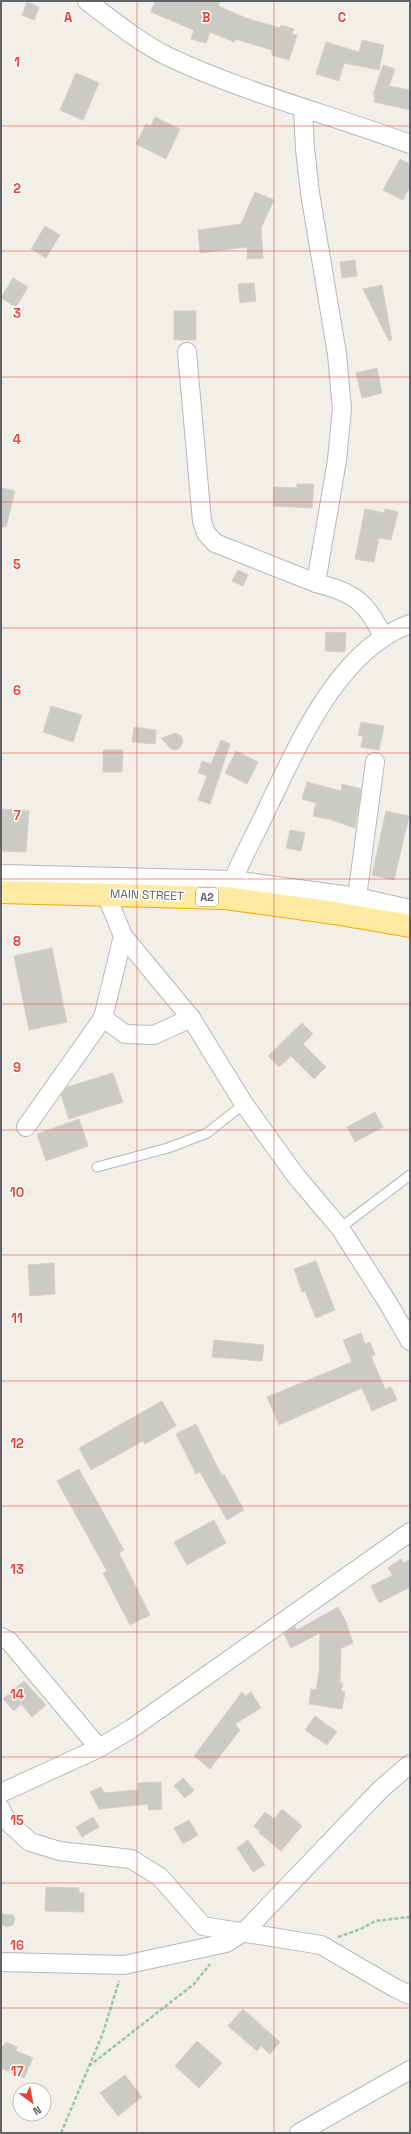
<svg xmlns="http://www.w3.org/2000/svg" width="411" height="2134" font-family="'Space Grotesk',sans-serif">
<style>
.building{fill:#cccac5;stroke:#d6d1c6}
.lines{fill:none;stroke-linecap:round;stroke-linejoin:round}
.service-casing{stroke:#b5b8bc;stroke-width:11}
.minor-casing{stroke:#b5b8bc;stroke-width:20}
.trunk-casing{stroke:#f9ab00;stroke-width:24}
.path{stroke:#9cc7a9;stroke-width:2.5;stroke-dasharray:4 2;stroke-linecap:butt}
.service{stroke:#fff;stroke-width:9}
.minor{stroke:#fff;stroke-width:18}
.trunk{stroke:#feeaa1;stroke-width:22}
.grid{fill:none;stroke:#ea4335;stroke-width:1;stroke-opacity:0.55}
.labels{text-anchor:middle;stroke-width:3;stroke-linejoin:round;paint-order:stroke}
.shield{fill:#fff;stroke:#8f9295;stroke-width:1}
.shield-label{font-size:11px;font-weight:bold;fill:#5f6368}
.street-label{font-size:12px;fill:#5f6368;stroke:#fff}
.grid-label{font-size:13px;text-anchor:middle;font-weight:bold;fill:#ea4335;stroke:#fff;stroke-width:3;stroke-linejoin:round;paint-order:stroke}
</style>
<rect width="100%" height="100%" fill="#f1efe8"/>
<!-- building -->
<g class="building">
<polygon points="155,1 220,1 218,6 246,18 280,28 281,25 294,29 292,34 297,35 289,60 272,55 272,50 235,39 234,42 210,32 206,43 191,39 194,30 151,12"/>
<polygon points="27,2 39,7 34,20 22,15"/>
<polygon points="362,40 384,45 379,70 344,63 339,81 316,74 326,42 359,52"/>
<polygon points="383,65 395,69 389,86 410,90 410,110 374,102 375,95 373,95"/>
<polygon points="76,73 99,83 83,120 60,110"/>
<polygon points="155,117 180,129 166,159 136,144 146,124 151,126"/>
<polygon points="400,159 410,164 410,186 403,200 383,190"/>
<polygon points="255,192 274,200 261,228 263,258 247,259 247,247 200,253 198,230 241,224"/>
<polygon points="45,226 60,235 46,258 31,249"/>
<polygon points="355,260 357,276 342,278 340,262"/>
<polygon points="13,278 28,287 16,307 1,298"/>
<polygon points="254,283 256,301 240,303 238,284"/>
<polygon points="382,285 392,340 389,341 363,289"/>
<rect x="174" y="311" width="22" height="29"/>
<polygon points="377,368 382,393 362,398 356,373"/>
<polygon points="297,484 314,484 312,508 273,506 274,487 297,488"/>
<polygon points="1,488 15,491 6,527 1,527"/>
<polygon points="365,509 384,513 385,509 398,512 391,540 379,538 374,562 355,559"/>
<polygon points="238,570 248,575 243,586 232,581"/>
<polygon points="326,632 346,633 345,652 325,651"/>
<polygon points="51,706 82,715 73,742 43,732"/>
<polygon points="361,722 384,726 379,750 361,747 363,736 358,736"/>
<polygon points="134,727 156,730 155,744 132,742"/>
<polygon points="176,733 181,736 183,741 180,748 175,750 170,748 161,738"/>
<polygon points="221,740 230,744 210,804 198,800 207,776 198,773 202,761 211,764"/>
<polygon points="103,750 123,750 122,772 103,772"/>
<polygon points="236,751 258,762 247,784 225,773"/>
<polygon points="307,782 341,791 342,784 361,789 355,828 332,820 313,816 316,803 302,799"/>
<polygon points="1,809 29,811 26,852 1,851"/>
<polygon points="386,811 409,816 394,880 372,875"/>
<polygon points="290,830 305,833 301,851 286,848"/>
<polygon points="52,948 67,1022 29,1030 14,956"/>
<polygon points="302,1023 313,1034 303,1044 326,1067 314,1079 291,1056 279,1067 268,1056"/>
<polygon points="113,1073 123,1102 69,1119 61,1095 67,1087"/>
<polygon points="375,1112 383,1127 355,1142 347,1127"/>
<polygon points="79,1119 88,1146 46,1161 37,1134"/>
<polygon points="316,1261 335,1310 316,1318 305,1291 302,1292 294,1269"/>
<polygon points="54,1263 55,1294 30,1296 28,1265"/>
<polygon points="361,1333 365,1344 370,1342 375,1355 371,1356 385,1389 391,1387 397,1400 372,1411 362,1388 279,1425 267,1397 352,1362 343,1340"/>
<polygon points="214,1340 264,1345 262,1361 212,1357"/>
<polygon points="162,1401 176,1426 145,1444 143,1441 91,1470 79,1448"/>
<polygon points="196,1424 222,1476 224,1474 244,1510 227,1520 200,1472 196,1474 176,1434"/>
<polygon points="79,1469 124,1550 119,1553 150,1615 130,1625 103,1573 107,1571 57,1481"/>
<polygon points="214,1520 226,1543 187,1565 174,1542"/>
<polygon points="401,1559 404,1563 410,1559 410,1587 379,1603 371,1586 393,1575 388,1568"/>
<polygon points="338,1607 346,1622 353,1643 341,1648 340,1683 343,1683 341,1691 345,1692 342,1709 309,1704 311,1689 316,1690 319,1673 320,1633 291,1648 284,1634 295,1626 297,1630"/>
<polygon points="24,1681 46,1705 32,1717 21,1704 14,1711 3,1699"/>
<polygon points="242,1692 245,1696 251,1692 261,1708 235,1724 240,1730 210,1769 194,1756"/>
<polygon points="315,1716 337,1732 327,1745 305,1730"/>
<polygon points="183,1778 194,1790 185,1798 174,1786"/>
<polygon points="161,1782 162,1809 148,1810 148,1804 99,1809 90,1792 101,1787 104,1793 138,1790 138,1783"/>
<polygon points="282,1809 302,1826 281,1851 259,1833 261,1832 254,1826 265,1812 274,1819"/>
<polygon points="93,1817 99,1827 82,1837 76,1827"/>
<polygon points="189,1820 198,1835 183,1844 174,1828"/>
<polygon points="248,1840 265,1865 253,1872 237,1848"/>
<polygon points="46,1887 79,1888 79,1893 84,1893 84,1912 45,1911"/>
<polygon points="1,1914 13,1915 15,1919 13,1925 6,1927 1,1924"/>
<polygon points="243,2009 280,2042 270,2054 261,2046 257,2051 228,2026"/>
<polygon points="197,2041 222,2063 199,2088 175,2066"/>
<polygon points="6,2042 17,2047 16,2051 33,2058 24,2078 1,2068 1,2045 4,2046"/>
<polygon points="125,2075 142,2097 118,2116 100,2093"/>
</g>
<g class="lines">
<!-- service casing -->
<g class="service-casing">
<g id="service">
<polyline points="97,1167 168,1148 207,1133 244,1104"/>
<polyline points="340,1228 410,1175"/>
</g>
</g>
<!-- minor casing -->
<g class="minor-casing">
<g id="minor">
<path d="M87,1C112,20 139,42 167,56C245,93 329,114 410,144"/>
<path d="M303,109L305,149L310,193L337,354L342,409L337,460L316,583C352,592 367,601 383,637"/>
<polyline points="187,352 202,521 206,533 215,543 316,583"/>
<polyline points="1,874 233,880 357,897 410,909"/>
<path d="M229,890C240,861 255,835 268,807C299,743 338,650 410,624"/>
<polyline points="106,894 123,936 191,1018 244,1104 296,1176 340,1228 388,1303 410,1341"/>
<polyline points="357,897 375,762"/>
<polyline points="103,1018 125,1034 154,1035 191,1018"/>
<polyline points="26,1127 103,1018 123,936"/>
<polyline points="1,1637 9,1641 99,1748"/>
<polyline points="1,1793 99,1748 131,1729 410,1532"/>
<polyline points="1,1809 6,1820 30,1842 60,1851 131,1859 160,1877 203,1926 321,1945 395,1988 410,1995"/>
<polyline points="1,1962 124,1965 226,1943 245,1931 381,1789 410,1764"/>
<polyline points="299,2133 410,2070"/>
</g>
</g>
<!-- trunk casing -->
<g class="trunk-casing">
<polyline id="trunk" points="1,892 225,898 334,913 410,926"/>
</g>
<!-- path -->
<g class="path">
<polyline points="338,1937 361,1929 375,1921 410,1917"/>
<polyline points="89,2066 194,1984 210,1964"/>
<polyline points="61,2133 103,2033 119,1981"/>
</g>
<!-- service -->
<use href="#service" class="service"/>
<!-- minor -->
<use href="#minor" class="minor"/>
<!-- trunk -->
<use href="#trunk" class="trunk"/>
</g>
<!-- grid -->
<path class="grid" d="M137,1V2133M274,1V2133M1,126H410M1,251H410M1,377H410M1,502H410M1,628H410M1,753H410M1,879H410M1,1004H410M1,1130H410M1,1255H410M1,1381H410M1,1506H410M1,1632H410M1,1757H410M1,1883H410M1,2008H410"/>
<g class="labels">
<!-- shield labels -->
<rect class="shield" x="196" y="888" width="22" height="18" rx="3"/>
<g class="shield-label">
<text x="207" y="901">A2</text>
</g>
<!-- street labels -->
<g class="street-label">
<text transform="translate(147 895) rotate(2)" y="4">MAIN STREET</text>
</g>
</g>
<g class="grid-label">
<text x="68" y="22">A</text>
<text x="206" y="22">B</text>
<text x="342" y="22">C</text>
<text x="17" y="67">1</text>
<text x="17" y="193">2</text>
<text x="17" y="318">3</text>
<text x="17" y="444">4</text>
<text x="17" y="569">5</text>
<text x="17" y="695">6</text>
<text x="17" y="820">7</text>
<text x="17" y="946">8</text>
<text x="17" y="1072">9</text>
<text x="17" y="1197">10</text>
<text x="17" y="1323">11</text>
<text x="17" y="1448">12</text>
<text x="17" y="1574">13</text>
<text x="17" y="1699">14</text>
<text x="17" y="1825">15</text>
<text x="17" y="1950">16</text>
<text x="17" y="2076">17</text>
</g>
<!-- border -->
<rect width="411" height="2134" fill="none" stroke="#5f6368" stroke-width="4"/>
<!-- north arrow -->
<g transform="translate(32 2102) rotate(148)"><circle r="19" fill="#ffffff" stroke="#bfc1c3"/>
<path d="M0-3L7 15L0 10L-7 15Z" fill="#ea4335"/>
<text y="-6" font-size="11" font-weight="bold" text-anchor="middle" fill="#5f6368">N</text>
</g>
</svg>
